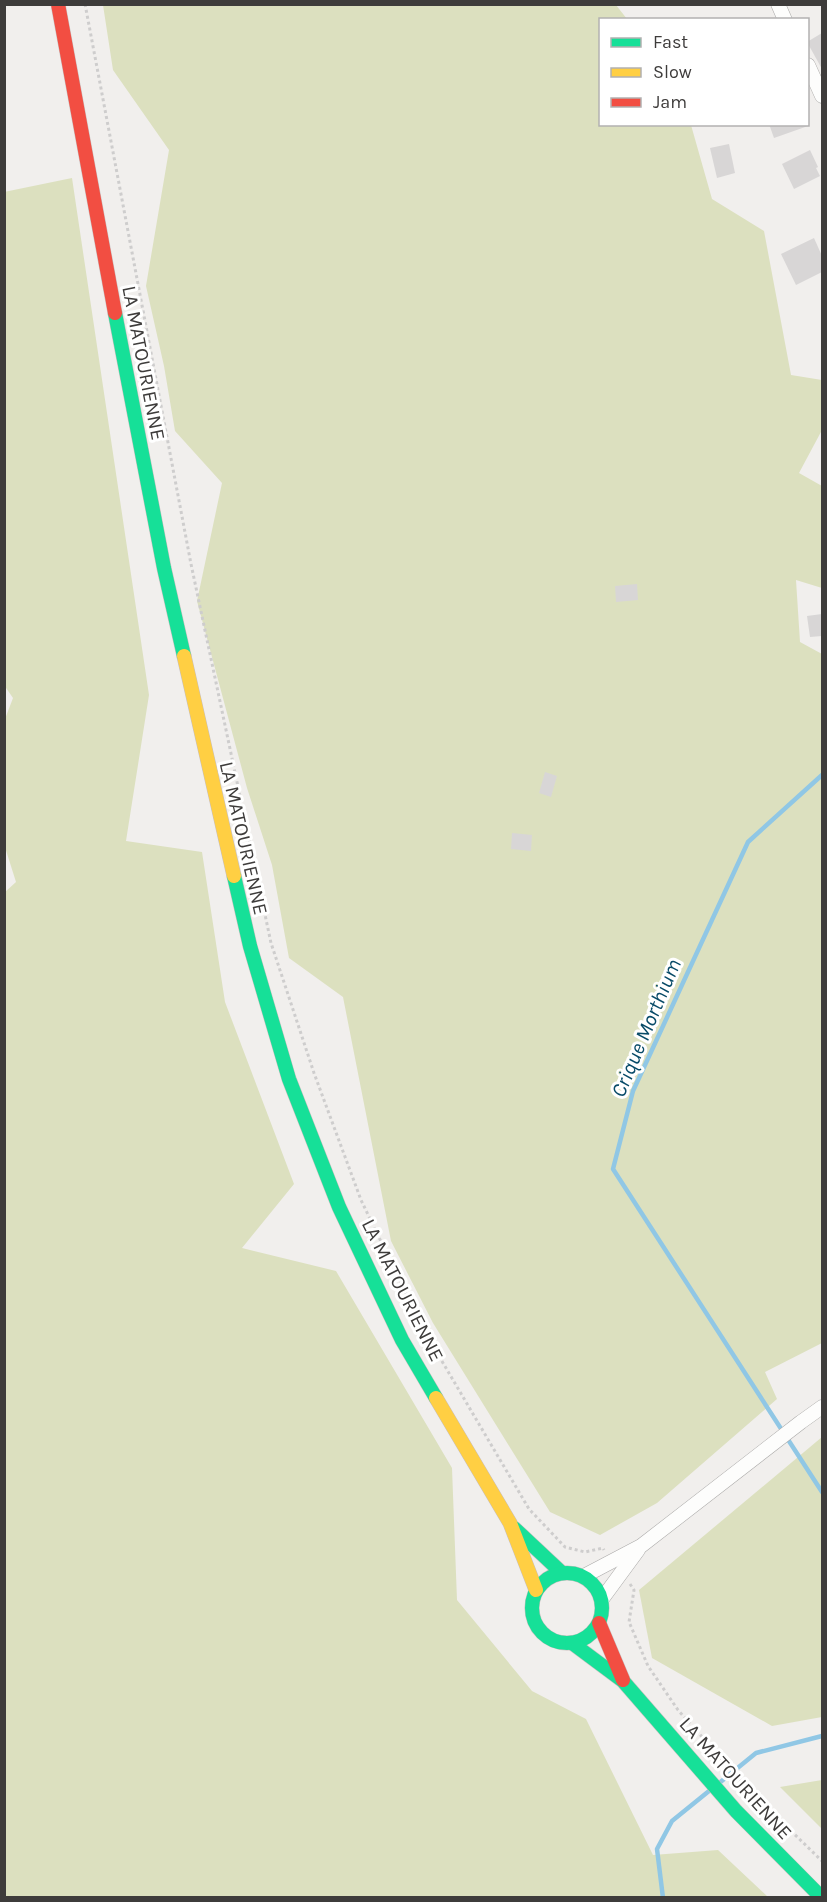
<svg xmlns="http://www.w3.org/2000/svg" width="827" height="1902" font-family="Karla,sans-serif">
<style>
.green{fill:#dce0bf}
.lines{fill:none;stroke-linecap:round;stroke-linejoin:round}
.stream{stroke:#90c7e5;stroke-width:4.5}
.building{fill:#d8d6d6}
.street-casing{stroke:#aaa9a8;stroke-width:15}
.fast-casing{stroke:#c8bfbe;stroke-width:15}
.slow-casing{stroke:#c8bfbe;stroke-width:15}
.jam-casing{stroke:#c8bfbe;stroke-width:15}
.path{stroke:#cecdcd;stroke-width:3;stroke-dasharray:3 3;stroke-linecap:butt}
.street{stroke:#fdfdfc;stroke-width:14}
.fast{stroke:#16e098;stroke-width:14}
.slow{stroke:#ffcf43;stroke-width:14}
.jam{stroke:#f24e42;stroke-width:14}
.labels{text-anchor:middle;stroke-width:6;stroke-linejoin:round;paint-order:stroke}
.street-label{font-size:20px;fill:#3e3c3b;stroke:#fff}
.water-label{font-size:21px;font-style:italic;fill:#084b68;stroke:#fff}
</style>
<rect width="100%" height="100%" fill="#f1efed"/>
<!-- green -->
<g class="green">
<polygon points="103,5 616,5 627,19 600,20 600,124 691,125 712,199 764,231 791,375 822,380 822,430 799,473 822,486 822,588 796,580 800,642 822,654 822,1343 765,1372 777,1399 657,1503 600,1535 550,1512 433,1323 391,1241 343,997 289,958 272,865 247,788 197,601 222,483 175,431 164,366 146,286 169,150 113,70"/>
<polygon points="72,178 149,695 126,841 202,852 225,1002 294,1184 242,1248 336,1271 452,1468 457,1600 532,1691 586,1719 653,1855 718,1850 768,1897 5,1897 4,893 16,882 4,844 5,719 13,698 4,685 4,192"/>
<polygon points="822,1437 822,1717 772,1726 652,1658 639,1590"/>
<polygon points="822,1780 822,1829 780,1787"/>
</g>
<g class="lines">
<!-- stream -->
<g class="stream">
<polyline points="822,775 748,842 633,1091 613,1169 822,1492"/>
<polyline points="718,1784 756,1753 822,1736"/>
<polyline points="663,1898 657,1849 672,1821 709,1791"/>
</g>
</g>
<!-- building -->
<g class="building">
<polygon points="822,33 822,69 807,42"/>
<polygon points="769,124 807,124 808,126 774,138"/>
<polygon points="729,144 735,173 717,178 710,148"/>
<polygon points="810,150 818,167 816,168 820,176 794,189 782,164"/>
<polygon points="814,238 822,256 822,272 796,285 781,254"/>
<polygon points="637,584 638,600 616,602 615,586"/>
<polygon points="822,614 822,636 810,637 807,616"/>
<polygon points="545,772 557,776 551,797 539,793"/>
<polygon points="512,833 532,835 531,851 511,849"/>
</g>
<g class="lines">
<!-- street casing -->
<g class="street-casing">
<g id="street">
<polyline points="778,4 785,20"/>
<polyline points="808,65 822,96"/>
<polyline points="584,1576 641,1546 801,1422 822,1407"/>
<polyline points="602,1599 638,1550"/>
</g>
</g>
<!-- fast casing -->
<g class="fast-casing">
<g id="fast">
<polyline points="115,313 164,568 184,656"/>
<polyline points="234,876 250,946 289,1079 339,1207 402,1340 436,1398"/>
<polyline points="514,1528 561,1572"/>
<circle cx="567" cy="1608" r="35"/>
<polyline points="572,1643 623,1681 736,1811 822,1898"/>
</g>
</g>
<!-- slow casing -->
<g class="slow-casing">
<g id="slow">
<polyline points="184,656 234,876"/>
<polyline points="436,1398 510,1523 536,1590"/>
</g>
</g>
<!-- jam casing -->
<g class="jam-casing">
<g id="jam">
<polyline points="58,4 115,313"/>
<polyline points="599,1623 623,1680"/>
</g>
</g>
<!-- path -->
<g class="path">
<polyline points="85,4 191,564 271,943 314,1073 361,1200 423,1329 529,1509 565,1547 585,1552 603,1548 604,1550"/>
<polyline points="630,1584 634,1590 629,1622 648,1666 678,1710 754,1795 822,1861"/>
</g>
<!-- street -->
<use href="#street" class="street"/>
<!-- fast -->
<use href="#fast" class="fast"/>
<!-- slow -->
<use href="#slow" class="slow"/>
<!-- jam -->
<use href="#jam" class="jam"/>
</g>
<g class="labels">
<!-- street labels -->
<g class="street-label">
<text transform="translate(144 363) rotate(79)" y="7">LA MATOURIENNE</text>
<text transform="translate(244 838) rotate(77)" y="7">LA MATOURIENNE</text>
<text transform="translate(403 1290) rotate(63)" y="7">LA MATOURIENNE</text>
<text transform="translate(736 1778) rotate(48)" y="7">LA MATOURIENNE</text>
</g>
<!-- water labels -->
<g class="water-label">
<text transform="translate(646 1028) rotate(-67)" y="7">Crique Morthium</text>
</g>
</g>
<!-- border -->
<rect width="827" height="1902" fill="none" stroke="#3e3c3b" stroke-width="12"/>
<!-- legend -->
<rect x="599" y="18" width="210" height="108" fill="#ffffff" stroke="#b2b1b1" stroke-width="1.5"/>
<rect x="611" y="38" width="30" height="9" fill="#16e098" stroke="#b2b1b1" stroke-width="1.5"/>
<text x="653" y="48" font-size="18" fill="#3e3c3b">Fast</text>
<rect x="611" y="68" width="30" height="9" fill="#ffcf43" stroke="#b2b1b1" stroke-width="1.5"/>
<text x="653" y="78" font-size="18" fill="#3e3c3b">Slow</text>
<rect x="611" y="98" width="30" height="9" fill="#f24e42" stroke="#b2b1b1" stroke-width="1.5"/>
<text x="653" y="108" font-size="18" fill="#3e3c3b">Jam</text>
</svg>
